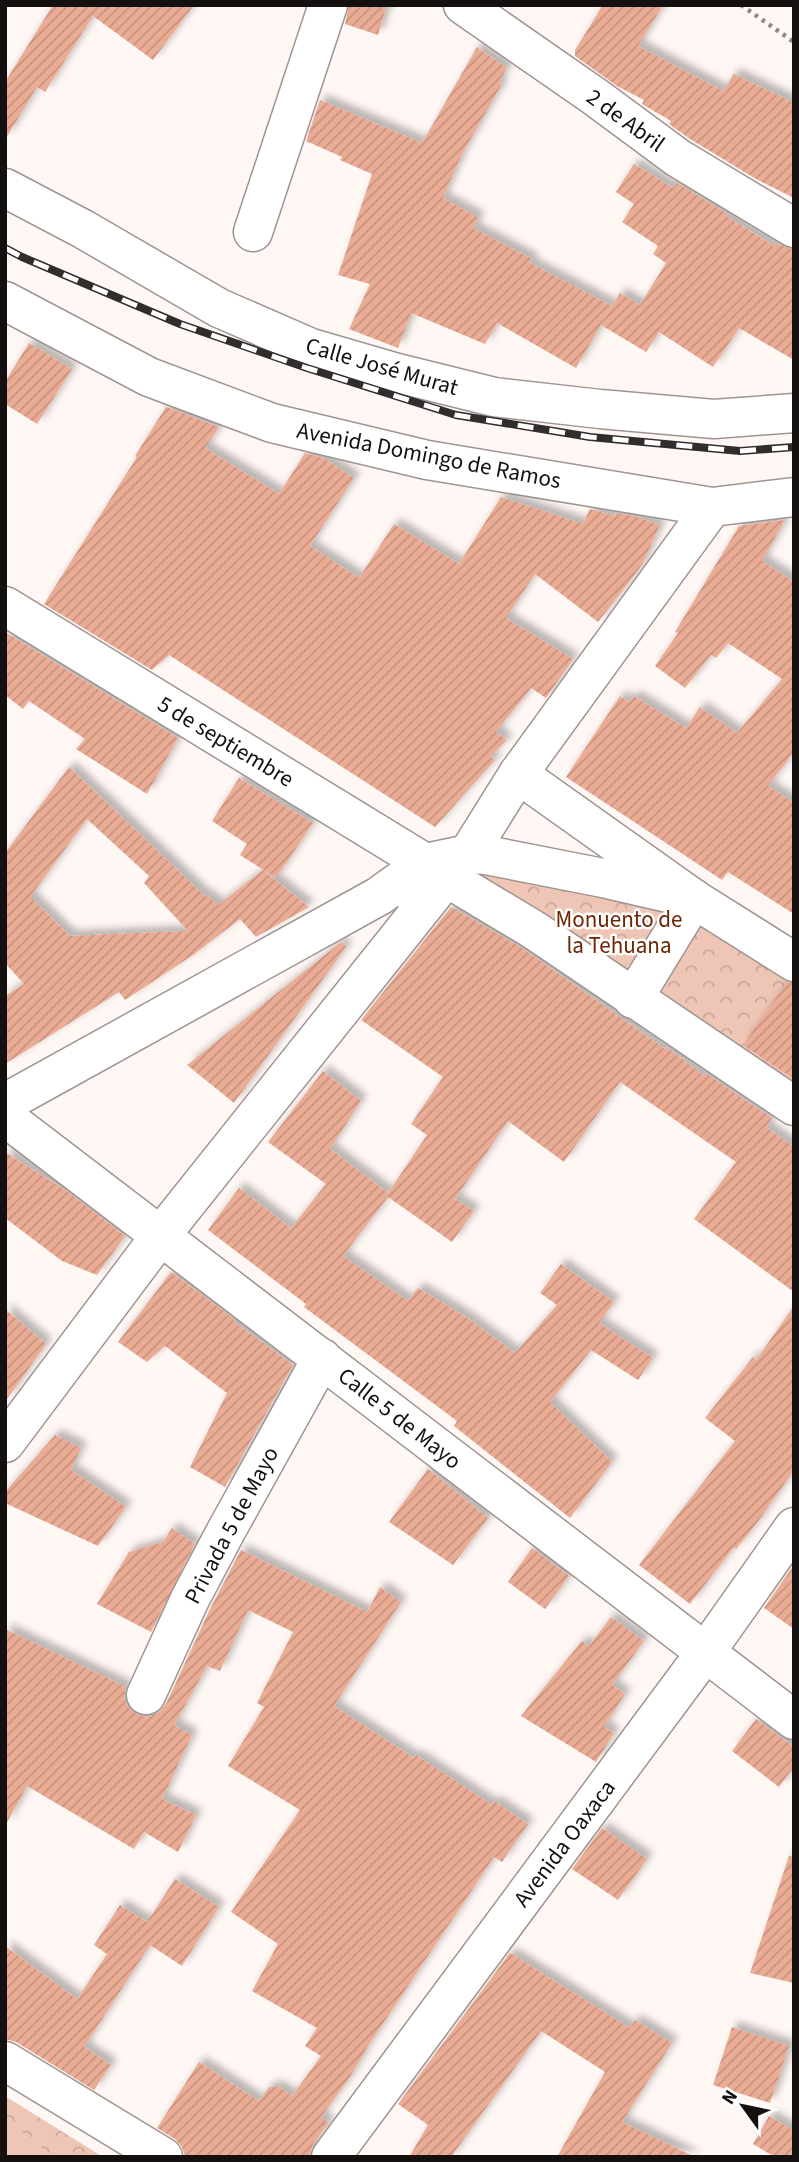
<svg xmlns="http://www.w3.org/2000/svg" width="799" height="2162" font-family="'Source Sans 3',sans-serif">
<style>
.park{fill:url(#park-crowns)}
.garden{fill:#efc5b5}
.building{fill:url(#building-hatch);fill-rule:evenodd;filter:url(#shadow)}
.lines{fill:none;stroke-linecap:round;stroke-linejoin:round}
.minor-casing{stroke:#9e9592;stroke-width:41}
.tertiary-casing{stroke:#9e9592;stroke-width:41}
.path{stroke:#8e8886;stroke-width:4.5;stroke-dasharray:3.5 5;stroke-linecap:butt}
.minor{stroke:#fff;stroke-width:38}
.tertiary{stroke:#fff;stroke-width:38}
.rail-casing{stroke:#312d2c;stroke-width:8}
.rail{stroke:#fff;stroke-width:5;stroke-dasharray:16;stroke-linecap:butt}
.labels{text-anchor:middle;stroke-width:5;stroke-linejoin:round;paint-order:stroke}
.street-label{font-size:23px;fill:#13100f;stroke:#fff}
.park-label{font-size:23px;fill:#6d2503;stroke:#fff}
</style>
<defs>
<pattern id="park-crowns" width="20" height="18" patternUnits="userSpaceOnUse" patternTransform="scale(1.75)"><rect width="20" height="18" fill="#efc5b5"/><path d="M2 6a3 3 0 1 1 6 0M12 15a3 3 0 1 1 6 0" fill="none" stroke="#cca89a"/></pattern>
<pattern id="building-hatch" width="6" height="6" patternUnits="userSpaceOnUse" patternTransform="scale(1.75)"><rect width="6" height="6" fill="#eaac95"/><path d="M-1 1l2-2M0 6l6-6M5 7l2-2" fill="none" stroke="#c8937f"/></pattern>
<filter id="shadow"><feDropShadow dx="6" dy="-6" stdDeviation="3.5" flood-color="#0004"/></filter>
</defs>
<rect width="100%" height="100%" fill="#fff7f4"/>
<!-- park -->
<g class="park">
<polygon points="425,863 694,899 794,962 794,1111"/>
<polygon points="5,2096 103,2157 5,2157"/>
</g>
<!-- garden -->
<polygon class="garden" points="7,2121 54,2157 5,2157"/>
<!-- building -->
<g class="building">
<polygon points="53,5 194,5 153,60 93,16 45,92 37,87 5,140 5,82"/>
<polygon points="349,5 387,5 378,35 345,24"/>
<polygon points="603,5 663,5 638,46 723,91 734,74 794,103 794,198 756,179 690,139 669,124 671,121 642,104 644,100 617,86 575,56 575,50"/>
<polygon points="477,47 507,68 499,82 502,84 461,156 443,198 479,218 473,228 532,259 530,263 612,306 576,368 497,323 485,344 411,313 398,348 349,329 370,284 338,275 372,174 340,160 342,157 306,141 320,100 422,143"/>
<polygon points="634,164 673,188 677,183 726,213 725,215 774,246 776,243 794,250 794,360 739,328 713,367 659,332 646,352 601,325 620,293 640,305 666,263 653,254 658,246 622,222 634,204 616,192"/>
<polygon points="29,343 72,369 37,424 5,404 5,382"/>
<polygon points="166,407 219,427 205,448 279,494 305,453 323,458 354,478 310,546 359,578 394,524 459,564 501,497 583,524 590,509 615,516 616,513 634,516 660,525 642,565 598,622 535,574 506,618 573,659 546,698 531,688 496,732 507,740 490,757 495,760 435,827 169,655 152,670 44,604 137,457 135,456"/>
<polygon points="785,520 762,561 794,582 794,752 768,786 794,803 794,914 728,872 722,880 566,777 620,696 629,702 634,696 686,728 700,707 737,733 782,679 728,643 716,658 711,655 685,688 655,666 678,633 675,632 739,526"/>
<polygon points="5,632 178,738 147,794 76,749 85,739 29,701 23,709 5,695"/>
<path d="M69,767L206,897L207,895L218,905L263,870L309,907L256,937L240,919L193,955L125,1000L119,992L5,1064V996L24,984L5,963V853ZM87,819L149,876L144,883L188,931L70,936L30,897Z"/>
<polygon points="239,778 313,823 276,878 240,855 247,844 212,821"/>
<polygon points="451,907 522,948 665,1049 666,1047 703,1075 705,1073 772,1118 766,1127 794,1147 794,1292 694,1219 736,1162 620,1082 564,1162 508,1121 455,1199 474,1211 452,1242 388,1197 343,1256 408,1301 418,1288 466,1317 515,1353 557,1305 540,1293 561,1264 614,1302 599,1323 653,1358 638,1380 591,1350 550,1402 612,1462 570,1518 454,1426 457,1421 304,1307 306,1304 208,1230 239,1188 291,1228 326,1184 268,1142 323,1071 361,1101 330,1149 388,1193 427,1135 411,1124 443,1077 361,1020"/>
<polygon points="341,942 346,947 234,1103 187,1065"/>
<polygon points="787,982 794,984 794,1079 743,1045"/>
<polygon points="5,1152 68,1192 125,1236 97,1275 62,1261 5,1218"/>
<polygon points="171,1272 234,1319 233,1321 293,1365 225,1487 190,1467 227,1393 165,1346 147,1362 118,1342"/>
<polygon points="794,1306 794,1470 760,1519 736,1549 734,1547 690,1604 639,1565 735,1441 705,1418 753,1357 756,1360"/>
<polygon points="5,1309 46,1344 5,1402"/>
<polygon points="55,1435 81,1448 71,1470 126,1507 98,1546 5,1503 5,1492"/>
<polygon points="428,1469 488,1518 453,1565 389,1522"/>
<polygon points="172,1528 195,1544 151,1632 97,1604 129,1552 163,1542"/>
<polygon points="532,1548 569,1576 545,1609 508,1582"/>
<polygon points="241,1550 367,1612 380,1587 401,1602 334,1706 414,1758 416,1755 492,1805 494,1801 528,1824 502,1862 494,1857 368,2046 350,2077 321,2117 329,2123 313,2144 310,2157 185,2157 182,2147 175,2139 157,2128 199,2062 259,2101 269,2087 279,2087 292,2096 321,2056 305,2046 317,2028 252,1991 278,1944 231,1912 300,1810 228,1766 264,1707 257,1703 293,1632 248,1610 220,1671 207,1666 174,1725 192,1735 162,1799 196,1815 178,1852 144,1832 134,1849 27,1786 5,1826 5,1629 126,1687 124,1698 129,1708 138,1715 149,1717 159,1712 166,1704 210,1609"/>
<polygon points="794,1565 794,1629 764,1608"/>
<polygon points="611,1617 644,1641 612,1685 625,1694 604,1727 614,1733 596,1762 521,1716 582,1641 589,1646"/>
<polygon points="756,1719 794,1747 794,1767 779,1787 732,1751"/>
<polygon points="602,1828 647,1859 618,1900 572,1869"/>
<polygon points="789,1856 794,1857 794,1983 750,1973"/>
<polygon points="175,1879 219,1907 182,1966 150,1945 84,2047 111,2065 94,2090 16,2042 5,2039 5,1946 77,1999 107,1954 94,1945 120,1905 147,1922"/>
<polygon points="510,1953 630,2028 635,2020 672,2043 622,2122 695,2157 557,2157 605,2072 541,2031 451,2157 409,2157 428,2125 398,2104"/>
<polygon points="732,2027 789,2046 770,2103 713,2085"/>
<polygon points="769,2116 794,2131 794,2157 775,2157 753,2144"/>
</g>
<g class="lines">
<!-- minor casing -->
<g class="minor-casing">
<g id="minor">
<polyline points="463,5 594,96 678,158 794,228"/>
<polyline points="253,232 328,5"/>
<polyline points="5,606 425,863 446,878"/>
<polyline points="5,1117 794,1720"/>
<polyline points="5,1443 161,1235 446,878 468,854 518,774 712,507"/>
<polyline points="146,1695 190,1599 226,1531 322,1358"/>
<polyline points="5,2061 163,2157"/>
<polyline points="331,2157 705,1653 794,1527"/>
</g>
</g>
<!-- tertiary casing -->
<g class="tertiary-casing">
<g id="tertiary">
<polyline points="5,188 83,229 219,308 311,348 397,373 494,397 600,409 714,419 794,413"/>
<polyline points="5,301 149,377 272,423 427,460 712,507 794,497"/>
<polyline points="518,774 694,899 794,962"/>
<polyline points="408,890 446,878 459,885 534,930 794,1106"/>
<polyline points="633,999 694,899"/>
<polyline points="5,1103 379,896 425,863 468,854 486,855 603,878 694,899"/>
</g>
</g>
<!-- path -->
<polyline class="path" points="741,5 794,42"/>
<!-- minor -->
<use href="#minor" class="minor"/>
<!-- tertiary -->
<use href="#tertiary" class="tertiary"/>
<!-- rail casing -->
<g class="rail-casing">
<polyline id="rail" points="5,248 22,257 180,324 307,368 456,415 590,437 740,451 794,447"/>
</g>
<!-- rail -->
<use href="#rail" class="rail"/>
</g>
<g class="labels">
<!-- street labels -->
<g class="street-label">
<text transform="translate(626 120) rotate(36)" y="8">2 de Abril</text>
<text transform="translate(382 366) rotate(16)" y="8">Calle José Murat</text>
<text transform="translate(429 455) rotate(11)" y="8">Avenida Domingo de Ramos</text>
<text transform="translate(226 741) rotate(31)" y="8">5 de septiembre</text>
<text transform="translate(400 1418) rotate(38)" y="8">Calle 5 de Mayo</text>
<text transform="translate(231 1525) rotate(-62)" y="8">Privada 5 de Mayo</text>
<text transform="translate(564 1843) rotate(-53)" y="8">Avenida Oaxaca</text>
</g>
<!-- park labels -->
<g class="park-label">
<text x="619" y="927">Monuento de<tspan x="619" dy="26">la Tehuana</tspan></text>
</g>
</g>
<!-- border -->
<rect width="799" height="2162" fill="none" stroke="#13100f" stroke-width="14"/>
<!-- north arrow -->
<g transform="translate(743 2106) rotate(303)" stroke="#ffffff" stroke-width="5" paint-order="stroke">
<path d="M0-5L12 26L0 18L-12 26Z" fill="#13100f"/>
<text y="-10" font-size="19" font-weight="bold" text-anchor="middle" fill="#13100f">N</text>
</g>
</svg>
